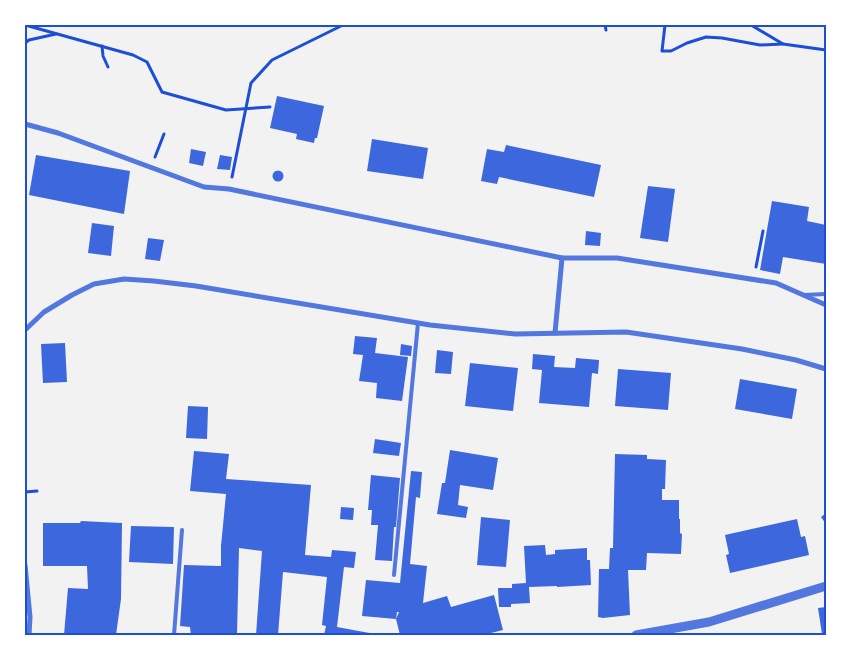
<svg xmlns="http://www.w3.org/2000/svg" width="851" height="660" font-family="'Zilla Slab',serif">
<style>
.building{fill:#3d67dc}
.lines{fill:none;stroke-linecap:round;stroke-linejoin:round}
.path{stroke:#1d4ed8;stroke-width:3}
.service{stroke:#5277de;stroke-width:4}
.minor{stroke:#5277de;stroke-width:5}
.tertiary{stroke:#5277de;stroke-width:9}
.neatline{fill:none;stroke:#1d4ed8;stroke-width:2}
</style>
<rect width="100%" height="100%" fill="#f2f2f2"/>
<!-- building -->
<g class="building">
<polygon points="277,96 324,106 317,138 315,138 314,143 296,139 297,134 270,128"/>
<polygon points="372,139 428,148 423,179 367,171"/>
<polygon points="506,145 601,165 594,197 499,177 497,184 481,181 487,149 504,152"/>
<polygon points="191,149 206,152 203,166 189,163"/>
<polygon points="36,155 130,171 124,214 29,195"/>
<polygon points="220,155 232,157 230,170 217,169"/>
<circle cx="278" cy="176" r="5.5"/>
<polygon points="648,186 675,189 668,242 640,238"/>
<polygon points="772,201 809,207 807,221 826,225 826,264 783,257 780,274 760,270"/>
<polygon points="92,223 114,226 111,256 88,253"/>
<polygon points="586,231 601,233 600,246 585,245"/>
<polygon points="148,238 164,240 160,261 145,259"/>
<polygon points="355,336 377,338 375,353 408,357 402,401 376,398 377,383 359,381 363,355 353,354"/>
<polygon points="65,343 67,382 43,383 41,344"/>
<polygon points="401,344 412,346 411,356 400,355"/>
<polygon points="437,350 453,352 451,374 435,373"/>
<polygon points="533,354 555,356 554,367 575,368 576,358 599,360 598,374 592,373 589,407 539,403 542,370 532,369"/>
<polygon points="470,363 518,368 513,411 465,406"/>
<polygon points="618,369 671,373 668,410 615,406"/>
<polygon points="740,379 797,389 792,419 735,409"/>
<polygon points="188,406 208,407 207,439 186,438"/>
<polygon points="375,439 401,443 399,456 373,453"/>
<polygon points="450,450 498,458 493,490 460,485 458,505 468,507 466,518 437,514 442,483 445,483"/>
<polygon points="194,451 229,454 226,479 311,485 305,555 331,557 332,550 356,552 354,568 344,567 337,627 375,634 375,635 324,635 326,626 322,625 327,577 283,572 278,635 256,635 262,551 239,548 237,635 191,635 190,627 180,626 184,565 221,566 221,546 226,494 190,491"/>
<polygon points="615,454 647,455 647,459 666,460 665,489 662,489 662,500 679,500 679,519 680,519 680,533 682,534 681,554 647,553 646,570 628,570 630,615 603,618 598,617 599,569 609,569 610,548 613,548"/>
<polygon points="411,471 422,472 420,498 416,497 410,564 427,566 423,603 447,596 451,607 494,595 503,630 483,635 400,635 396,619 399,612 397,612 396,619 362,616 366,580 400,583"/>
<polygon points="371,475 400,478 396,527 394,527 392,561 375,560 378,525 371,525 372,510 368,510"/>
<polygon points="341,507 354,508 353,520 340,519"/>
<polygon points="826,513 826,524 821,517"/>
<polygon points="481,517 510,520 506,567 477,565"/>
<polygon points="797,519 801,537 805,536 809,555 730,573 726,555 729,554 725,535"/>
<polygon points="81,521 122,523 121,599 116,635 64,635 68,588 88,589 87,566 43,566 43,523 80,523"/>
<polygon points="131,526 174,527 173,564 129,562"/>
<polygon points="545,545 546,555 555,554 555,550 587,548 587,560 590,560 591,585 557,587 557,586 529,587 530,603 511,604 511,607 499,607 498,588 512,588 512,584 526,583 524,546"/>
<polygon points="826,607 826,634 822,634 818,608"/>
</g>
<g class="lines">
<!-- path -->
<g class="path">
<polyline points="25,25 133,55 147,62 162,92 226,110 270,107"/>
<polyline points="605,25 606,30"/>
<polyline points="665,25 662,51 671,51 687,43 706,37 722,38 760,45 783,44"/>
<polyline points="751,25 783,44 826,50"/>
<polyline points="25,43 29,40 56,34"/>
<polyline points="102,46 103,56 108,67"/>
<polyline points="155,157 164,134"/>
<polyline points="232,177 251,83 272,60 343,25"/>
<polyline points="756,267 763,231"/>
<polyline points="25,492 37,491"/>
</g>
<!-- service -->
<g class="service">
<polyline points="804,295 826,294"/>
<polyline points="394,575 418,323"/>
<polyline points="174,635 182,530"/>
</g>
<!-- minor -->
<g class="minor">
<polyline points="25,124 58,133 204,187 229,189 562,258 617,258 776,283 826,305"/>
<polyline points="25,330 44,312 72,295 94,284 124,279 154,281 196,286 430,325 515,334 626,332 742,349 796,360 826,369"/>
<polyline points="555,333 562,258"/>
<polyline points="25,565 30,617 29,635"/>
</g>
<!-- tertiary -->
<polyline class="tertiary" points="636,635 709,622 826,586"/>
</g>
<!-- border -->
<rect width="851" height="660" fill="none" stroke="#ffffff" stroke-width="52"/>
<rect x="26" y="26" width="799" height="608" class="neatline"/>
</svg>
